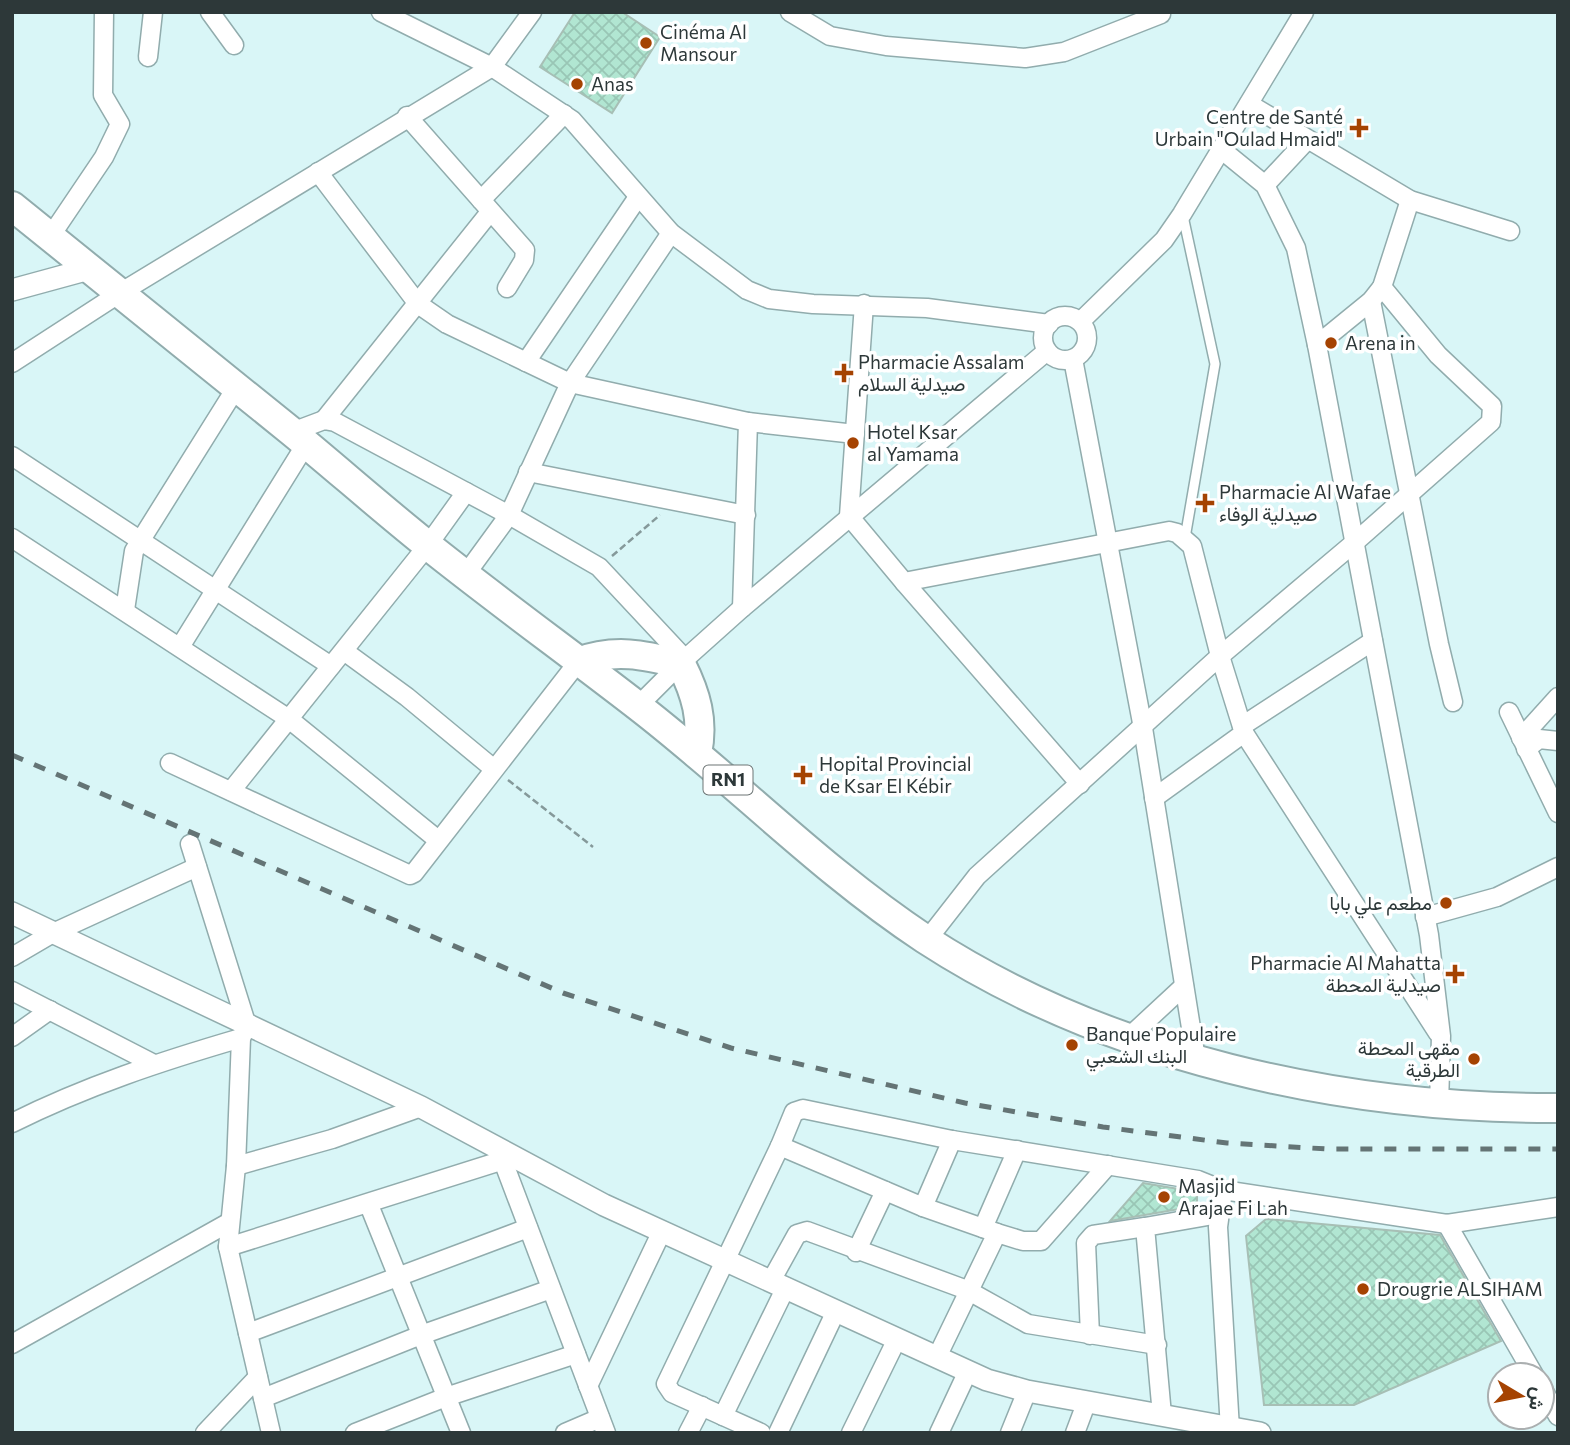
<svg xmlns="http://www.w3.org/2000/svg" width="1570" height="1445" font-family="Commissioner,Vazirmatn,sans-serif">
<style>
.building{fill:url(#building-cross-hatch);stroke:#a7bfb5;stroke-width:2}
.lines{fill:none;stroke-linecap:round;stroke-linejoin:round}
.service-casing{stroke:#91acad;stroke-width:12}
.minor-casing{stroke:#91acad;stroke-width:21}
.tertiary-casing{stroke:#91acad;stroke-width:24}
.primary-casing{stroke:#91acad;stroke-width:32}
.path{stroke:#85999a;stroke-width:2.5;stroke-dasharray:7 3.5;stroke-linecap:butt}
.service{stroke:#fff;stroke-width:9}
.minor{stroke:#fff;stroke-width:18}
.tertiary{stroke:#fff;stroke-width:21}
.primary{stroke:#fff;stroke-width:28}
.rail{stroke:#647475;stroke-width:5;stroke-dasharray:12 12;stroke-linecap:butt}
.poi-dot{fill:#a54302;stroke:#fff;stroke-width:2.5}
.labels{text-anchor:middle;stroke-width:7;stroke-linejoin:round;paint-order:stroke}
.shield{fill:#fff;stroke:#6c7474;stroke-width:2}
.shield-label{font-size:18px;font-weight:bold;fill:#2d3839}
.poi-label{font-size:19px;fill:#2d3839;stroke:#fff;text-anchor:start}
</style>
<defs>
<pattern id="building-cross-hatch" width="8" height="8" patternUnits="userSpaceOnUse" patternTransform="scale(1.75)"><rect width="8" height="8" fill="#b1e6d2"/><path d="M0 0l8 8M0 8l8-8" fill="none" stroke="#99c6b5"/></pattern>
</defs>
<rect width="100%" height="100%" fill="#d9f6f7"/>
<!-- building -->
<g class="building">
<polygon points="575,12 622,12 660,37 612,113 540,67"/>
<polygon points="1143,1183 1197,1192 1197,1206 1110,1221"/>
<polygon points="1266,1219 1440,1235 1501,1341 1354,1405 1264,1405 1246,1236"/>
</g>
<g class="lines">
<!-- service casing -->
<g class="service-casing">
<polyline id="service" points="1183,216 1215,364 1185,538"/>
</g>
<!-- minor casing -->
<g class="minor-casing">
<g id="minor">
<polyline points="210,12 234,45"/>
<polyline points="381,12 492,67 572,120 671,233 747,290 769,299 813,304 927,308 1049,324"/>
<polyline points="790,12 830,36 886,46 1025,58 1064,52 1161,14"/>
<polyline points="148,57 153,12"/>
<polyline points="1249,104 1410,200 1510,231"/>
<polyline points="407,116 525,250 524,260 507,288"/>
<polyline points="1222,150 1265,185 1296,248 1317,345 1371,301 1382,287 1410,200"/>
<polyline points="318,172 418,304 447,324 570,383 748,422 855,434"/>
<polyline points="1265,185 1307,140"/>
<polyline points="481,200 564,114"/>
<polyline points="50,237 104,157 120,124 103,95 104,12"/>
<polyline points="1371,301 1439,644 1453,702"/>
<polyline points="864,304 849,516 904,582 1169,531 1177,533 1192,546 1220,656 1354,543 1491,422 1492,406 1438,355 1382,287"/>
<circle cx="1065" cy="338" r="22"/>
<polyline points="1081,321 1164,240 1182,214 1304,12"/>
<polyline points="1317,345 1429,935 1441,1036 1439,1105"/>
<polyline points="1073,359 1143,728 1196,1059"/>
<polyline points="526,362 638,197"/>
<polyline points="12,363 120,293 492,67 532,12"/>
<polyline points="324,420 490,212"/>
<polyline points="292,432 324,420 335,422 509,515 599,567 685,659"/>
<polyline points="12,456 331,666"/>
<polyline points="528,472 746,515"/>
<polyline points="12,538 289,719 438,840"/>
<polyline points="466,574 509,515 570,383 671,233"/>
<polyline points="904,582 1080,784"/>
<polyline points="742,608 748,422"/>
<polyline points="125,610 134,551 236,388"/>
<polyline points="180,647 306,444"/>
<polyline points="344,651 407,697 494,769"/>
<polyline points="638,706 685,659 742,608 1047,351"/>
<polyline points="1509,712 1558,813"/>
<polyline points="1242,726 1373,641"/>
<polyline points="1244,733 1438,1033"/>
<polyline points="1521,738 1558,697"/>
<polyline points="1526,749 1539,739 1558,741"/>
<polyline points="170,763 410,875 414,873 578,662"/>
<polyline points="231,791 428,545 466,492"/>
<polyline points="190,844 247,1026 241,1038 236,1166 228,1247 271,1433"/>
<polyline points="1425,917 1497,897 1558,867"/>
<polyline points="927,940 977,876 1220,656 1244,733 1154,798"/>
<polyline points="12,957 53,933 197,867"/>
<polyline points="12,991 152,1063"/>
<polyline points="12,1037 50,1010"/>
<polyline points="1129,1037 1184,986"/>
<path d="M12,1123C86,1086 162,1061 241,1038"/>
<polyline points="780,1146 794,1112 803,1109 952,1140 1198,1180 1223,1190"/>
<polyline points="503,1161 606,1433"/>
<polyline points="236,1166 332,1139 421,1107"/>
<polyline points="369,1205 461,1433"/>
<polyline points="923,1207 952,1140"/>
<polyline points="1447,1224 1534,1375"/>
<polyline points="983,1228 1017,1150"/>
<polyline points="997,1233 1023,1241 1041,1241 1108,1165"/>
<polyline points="228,1247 513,1157"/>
<polyline points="856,1252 885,1191"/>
<polyline points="771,1281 797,1234 807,1231 967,1290 1028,1324 1157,1345"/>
<polyline points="248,1333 528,1228"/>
<polyline points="1090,1335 1086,1243 1093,1235 1145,1227"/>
<polyline points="12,1344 228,1223"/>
<polyline points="588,1386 662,1231"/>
<polyline points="1542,1388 1558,1416"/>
<polyline points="263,1398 421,1335 551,1289"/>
<polyline points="1162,1415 1145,1227 1219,1214"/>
<polyline points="723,1416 786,1287"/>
<polyline points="205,1433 258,1377"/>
<polyline points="355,1433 446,1397 576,1354"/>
<polyline points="565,1433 600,1418"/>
<polyline points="688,1433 702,1406"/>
<polyline points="761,1433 672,1393 666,1384 780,1146 923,1207 997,1233 937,1357"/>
<polyline points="778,1433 836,1311"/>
<polyline points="851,1433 897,1339"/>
<polyline points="939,1433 968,1371"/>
<polyline points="1010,1433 1027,1391"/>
<polyline points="1075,1433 1087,1401"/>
<polyline points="1224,1433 1230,1429 1218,1227 1223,1190 1447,1224 1558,1207"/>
</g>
</g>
<!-- tertiary casing -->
<g class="tertiary-casing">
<g id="tertiary">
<polyline points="12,290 89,269"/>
<polyline points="12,913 421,1107 604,1205 987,1380 1027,1391 1260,1433"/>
</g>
</g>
<!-- primary casing -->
<g class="primary-casing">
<g id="primary">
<path d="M12,206C105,282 199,356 292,432C337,469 381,508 426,544C496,600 568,652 639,707C736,782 822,871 925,939C1108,1058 1342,1109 1558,1108"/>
<path d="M578,662C615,648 644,655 681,664C696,694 704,720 697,754"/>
</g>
</g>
<!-- path -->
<g class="path">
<polyline points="612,556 660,515"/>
<polyline points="508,780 593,847"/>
</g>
<!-- service -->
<use href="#service" class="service"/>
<!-- minor -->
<use href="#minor" class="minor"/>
<!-- tertiary -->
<use href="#tertiary" class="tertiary"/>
<!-- primary -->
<use href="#primary" class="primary"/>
<!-- rail -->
<polyline class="rail" points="12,755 563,993 731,1048 965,1103 1103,1127 1227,1143 1327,1149 1558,1149"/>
</g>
<!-- markers -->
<g class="poi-dot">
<circle cx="646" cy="43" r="7"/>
<circle cx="577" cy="84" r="7"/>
<path d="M1355.5 117.5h7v7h7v7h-7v7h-7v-7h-7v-7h7z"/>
<circle cx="1331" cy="343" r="7"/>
<path d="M840.5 362.5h7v7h7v7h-7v7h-7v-7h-7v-7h7z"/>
<circle cx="853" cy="443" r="7"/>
<path d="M1201.5 492.5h7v7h7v7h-7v7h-7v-7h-7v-7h7z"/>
<path d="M799.5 764.5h7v7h7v7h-7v7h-7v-7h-7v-7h7z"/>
<circle cx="1446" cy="903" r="7"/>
<path d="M1451.5 963.5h7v7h7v7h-7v7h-7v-7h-7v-7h7z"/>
<circle cx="1072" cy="1045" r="7"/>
<circle cx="1474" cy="1059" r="7"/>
<circle cx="1164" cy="1197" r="7"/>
<circle cx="1363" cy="1289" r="7"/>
</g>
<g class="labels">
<!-- shield labels -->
<rect class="shield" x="703.5" y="765.5" width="49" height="29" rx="5"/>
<g class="shield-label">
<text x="728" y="786">RN1</text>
</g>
<!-- poi labels -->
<g class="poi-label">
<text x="660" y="39">Cinéma Al<tspan x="660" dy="22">Mansour</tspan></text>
<text x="591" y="91">Anas</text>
<text x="1343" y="124" text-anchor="end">Centre de Santé<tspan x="1343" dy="22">Urbain "Oulad Hmaid"</tspan></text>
<text x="1345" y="350">Arena in</text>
<text x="858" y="369">Pharmacie Assalam<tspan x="858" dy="22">صيدلية السلام</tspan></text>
<text x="867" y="439">Hotel Ksar<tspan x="867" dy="22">al Yamama</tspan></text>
<text x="1219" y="499">Pharmacie Al Wafae<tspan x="1219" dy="22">صيدلية الوفاء</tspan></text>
<text x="819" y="771">Hopital Provincial<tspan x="819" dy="22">de Ksar El Kébir</tspan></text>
<text x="1432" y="910" text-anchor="end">مطعم علي بابا</text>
<text x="1441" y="970" text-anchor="end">Pharmacie Al Mahatta<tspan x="1441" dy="22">صيدلية المحطة</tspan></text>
<text x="1086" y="1041">Banque Populaire<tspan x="1086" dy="22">البنك الشعبي</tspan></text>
<text x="1460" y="1055" text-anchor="end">مقهى المحطة<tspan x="1460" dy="22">الطرقية</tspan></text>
<text x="1178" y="1193">Masjid<tspan x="1178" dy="22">Arajae Fi Lah</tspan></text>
<text x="1377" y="1296">Drougrie ALSIHAM</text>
</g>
</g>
<!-- border -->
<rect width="1570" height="1445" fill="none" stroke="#2d3839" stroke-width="28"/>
<!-- north arrow -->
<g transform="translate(1521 1396) rotate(100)"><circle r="33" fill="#ffffff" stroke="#abafb0" stroke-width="2"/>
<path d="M0-5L12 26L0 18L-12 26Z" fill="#a54302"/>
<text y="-10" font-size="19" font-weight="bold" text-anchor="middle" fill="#2d3839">ش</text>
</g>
</svg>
